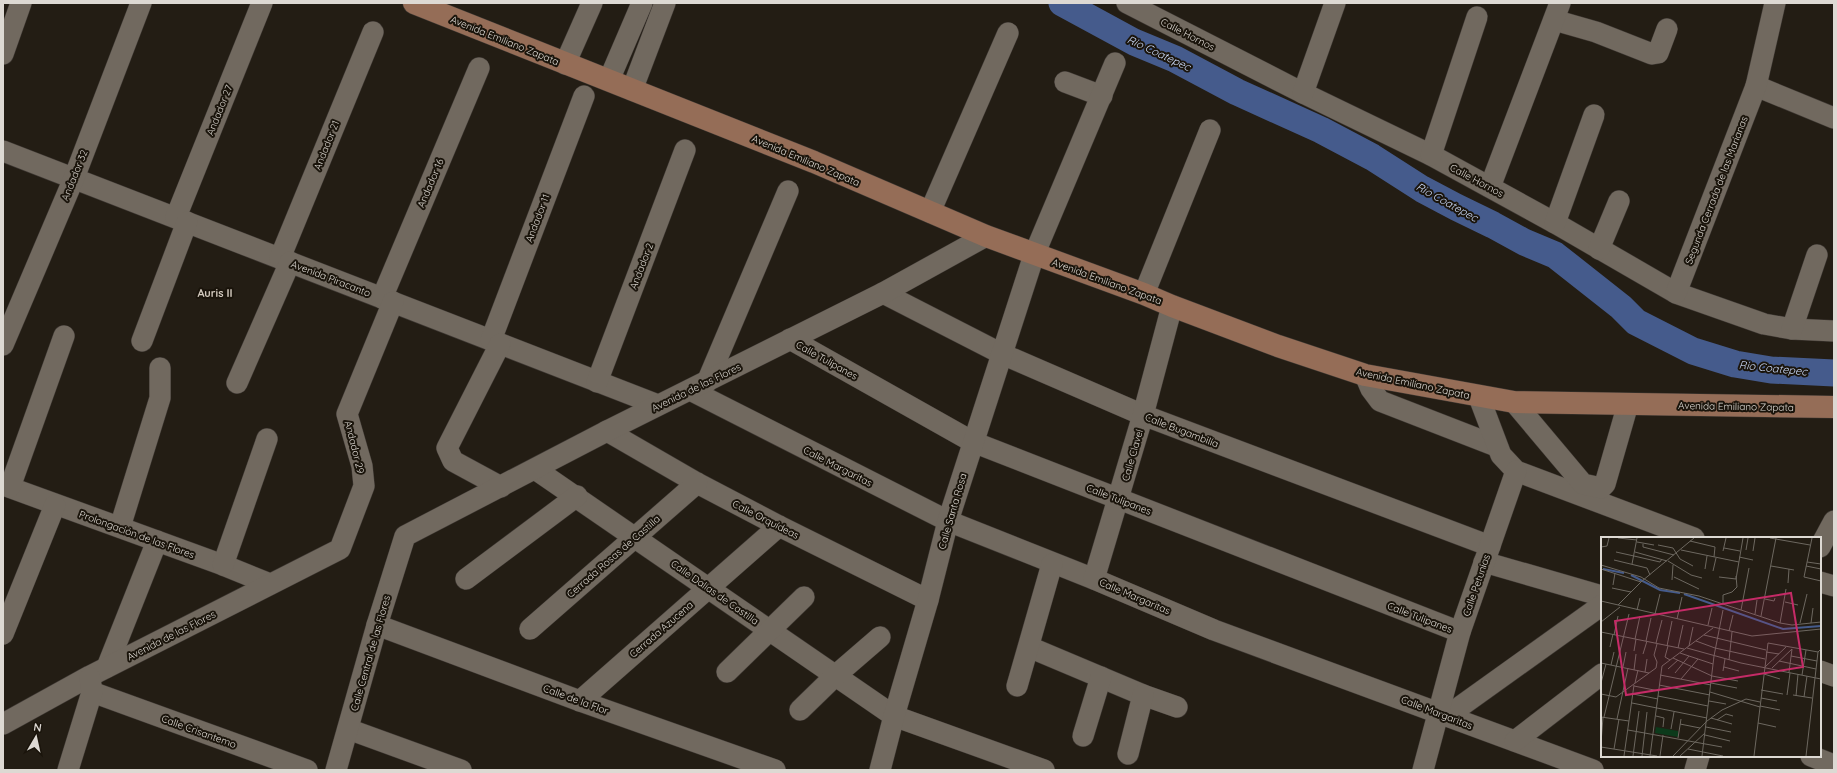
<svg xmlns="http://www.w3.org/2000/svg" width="1837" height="773" font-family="Quicksand,sans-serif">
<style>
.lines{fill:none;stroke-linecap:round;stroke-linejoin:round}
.river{stroke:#455b8c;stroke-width:27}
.minor-casing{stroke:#3f3934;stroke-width:22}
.major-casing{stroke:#3f3934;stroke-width:23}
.minor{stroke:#71695f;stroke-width:21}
.major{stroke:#956d57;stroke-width:22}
.labels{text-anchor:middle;stroke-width:4;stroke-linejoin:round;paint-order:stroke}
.street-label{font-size:10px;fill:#ddd9d3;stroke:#1a140b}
.water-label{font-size:11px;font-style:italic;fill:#ccdbfa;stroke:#1a140b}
.neighbourhood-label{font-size:11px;font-weight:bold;fill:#d3cabe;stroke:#1a140b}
.inset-river{fill:none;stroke:#455b8c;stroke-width:2}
.inset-road{fill:none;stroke:#6d6860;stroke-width:1}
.view{fill:#c52b67;fill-opacity:0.15;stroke:#c52b67;stroke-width:2}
.inset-edge{fill:none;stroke:#ddd9d3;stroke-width:2}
</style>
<rect width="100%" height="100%" fill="#231d14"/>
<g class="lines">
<!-- river -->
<polyline class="river" points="1062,3 1134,42 1175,59 1237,92 1321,130 1372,157 1422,189 1456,207 1493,225 1524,242 1555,255 1621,307 1636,322 1693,351 1735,364 1771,370 1834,373"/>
<!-- minor casing -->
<g class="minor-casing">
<g id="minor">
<polyline points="1127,3 1303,93 1431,155 1555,223 1676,293 1764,324 1792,329 1834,331"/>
<polyline points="1554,20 1596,32 1652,54 1658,53 1667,29"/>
<polyline points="3,54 21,3"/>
<polyline points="565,64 592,3"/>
<polyline points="609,80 642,3"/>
<polyline points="1065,82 1102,96"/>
<polyline points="1756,86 1834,118"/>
<polyline points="632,90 665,3"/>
<polyline points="1303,93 1335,3"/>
<polyline points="3,151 658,405"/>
<polyline points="1431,155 1477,17"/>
<polyline points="1490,187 1560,3"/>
<polyline points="930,212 1008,33"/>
<polyline points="176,217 262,3"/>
<polyline points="1555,223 1594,115"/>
<polyline points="1599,249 1619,201"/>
<polyline points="280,258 373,32"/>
<polyline points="883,293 1002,354 1143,415 1490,546"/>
<polyline points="1676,293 1756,86 1775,3"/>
<polyline points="1144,294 1210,130"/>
<polyline points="382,298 479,68"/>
<polyline points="1792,329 1817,255"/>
<polyline points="790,339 973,442 1460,632"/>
<polyline points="491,340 584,96"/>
<polyline points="142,341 187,222"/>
<polyline points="500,344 447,448 453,461 501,487"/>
<polyline points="3,345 74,178 141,3"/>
<polyline points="1365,375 1371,389 1380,401 1496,446"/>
<polyline points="597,382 685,150"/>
<polyline points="707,382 788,191"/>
<polyline points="237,383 290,262"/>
<polyline points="690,390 948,521 1094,579 1214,630 1593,770"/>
<polyline points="1479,397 1501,455 1516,471 1694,538"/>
<polyline points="1514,402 1583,484 1601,488 1605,484 1628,404"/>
<polyline points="607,431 697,483 779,526 928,600"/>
<polyline points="535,469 894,716 1044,770"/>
<polyline points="3,485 223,565 270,584"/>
<polyline points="10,487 64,336"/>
<polyline points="120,527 160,398 160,368"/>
<polyline points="1820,547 1834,521"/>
<polyline points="1484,562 1602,596"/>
<polyline points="223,565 267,439"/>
<polyline points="466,579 577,496"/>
<polyline points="1094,579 1143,415 1172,306"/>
<polyline points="1820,582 1834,586"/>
<polyline points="377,625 580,701 775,770"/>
<polyline points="530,629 697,483"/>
<polyline points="3,634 55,505"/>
<polyline points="1029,647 1143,695 1177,707"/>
<polyline points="107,667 157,541"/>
<polyline points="1820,671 1834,676"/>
<polyline points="727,672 804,597"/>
<polyline points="1017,686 1052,564"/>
<polyline points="92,692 307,770"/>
<polyline points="580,701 779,526"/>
<polyline points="800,710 836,675 880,637"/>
<polyline points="1447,716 1602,605"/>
<polyline points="3,724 90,676 340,549 364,486 362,466 347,414 393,302"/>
<polyline points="348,729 461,770"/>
<polyline points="1083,736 1101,677"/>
<polyline points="1515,741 1602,674"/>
<polyline points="1128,754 1143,695"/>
<polyline points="1811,756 1834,765"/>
<polyline points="68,770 92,692 90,678"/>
<polyline points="336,770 377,625 405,536 607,431 883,293 986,236"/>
<polyline points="880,770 894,716 928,600 948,521 1034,255 1115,63"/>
<polyline points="1423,770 1460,632 1516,471"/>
<polyline points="1695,770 1699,756"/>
</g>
</g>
<!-- major casing -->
<g class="major-casing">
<polyline id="major" points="414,3 814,162 986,236 1144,294 1172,306 1278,346 1365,375 1514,402 1834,407"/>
</g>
<!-- minor -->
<use href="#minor" class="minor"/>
<!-- major -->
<use href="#major" class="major"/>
</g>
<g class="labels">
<!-- street labels -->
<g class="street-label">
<text transform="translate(1188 34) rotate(27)" y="4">Calle Hornos</text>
<text transform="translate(505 40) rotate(22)" y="4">Avenida Emiliano Zapata</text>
<text transform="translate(219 110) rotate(-68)" y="4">Andador 27</text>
<text transform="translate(326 145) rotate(-68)" y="4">Andador 21</text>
<text transform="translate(806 160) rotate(23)" y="4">Avenida Emiliano Zapata</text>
<text transform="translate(74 175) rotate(-68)" y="4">Andador 32</text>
<text transform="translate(1477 180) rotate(28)" y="4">Calle Hornos</text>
<text transform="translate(430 183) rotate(-67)" y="4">Andador 16</text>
<text transform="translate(1716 190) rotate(-69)" y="4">Segunda Cerrada de las Marianas</text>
<text transform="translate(537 218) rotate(-69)" y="4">Andador 11</text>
<text transform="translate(641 266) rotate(-69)" y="4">Andador 2</text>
<text transform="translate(331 278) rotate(21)" y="4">Avenida Piracanto</text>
<text transform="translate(1107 281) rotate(20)" y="4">Avenida Emiliano Zapata</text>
<text transform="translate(827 360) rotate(29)" y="4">Calle Tulipanes</text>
<text transform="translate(1413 383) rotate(12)" y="4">Avenida Emiliano Zapata</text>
<text transform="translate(696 387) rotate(-26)" y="4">Avenida de las Flores</text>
<text transform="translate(1736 406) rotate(1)" y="4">Avenida Emiliano Zapata</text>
<text transform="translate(1182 430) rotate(21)" y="4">Calle Bugambilia</text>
<text transform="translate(355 447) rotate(76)" y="4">Andador 29</text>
<text transform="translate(1132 455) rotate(-74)" y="4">Calle Clavel</text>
<text transform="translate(838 466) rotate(27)" y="4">Calle Margaritas</text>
<text transform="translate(1119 499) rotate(21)" y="4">Calle Tulipanes</text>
<text transform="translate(952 511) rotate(-74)" y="4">Calle Santa Rosa</text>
<text transform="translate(766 519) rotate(27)" y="4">Calle Orquídeas</text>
<text transform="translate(137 534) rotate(20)" y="4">Prolongación de las Flores</text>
<text transform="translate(613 556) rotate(-41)" y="4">Cerrada Rosas de Castilla</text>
<text transform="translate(1476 585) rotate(-71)" y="4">Calle Petunias</text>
<text transform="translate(715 592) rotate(35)" y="4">Calle Dalias de Castilla</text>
<text transform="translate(1135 596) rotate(23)" y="4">Calle Margaritas</text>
<text transform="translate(1420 617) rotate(21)" y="4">Calle Tulipanes</text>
<text transform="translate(661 629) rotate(-41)" y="4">Cerrada Azucena</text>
<text transform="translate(171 635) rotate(-27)" y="4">Avenida de las Flores</text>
<text transform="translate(370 653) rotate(-74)" y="4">Calle Central de las Flores</text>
<text transform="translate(576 699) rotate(20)" y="4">Calle de la Flor</text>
<text transform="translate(1437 712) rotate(21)" y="4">Calle Margaritas</text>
<text transform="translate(199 731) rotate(20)" y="4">Calle Crisantemo</text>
</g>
<!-- water labels -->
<g class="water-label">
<text transform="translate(1159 53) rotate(25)" y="4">Rio Coatepec</text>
<text transform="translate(1447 202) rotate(29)" y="4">Rio Coatepec</text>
<text transform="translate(1773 368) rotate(6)" y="4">Rio Coatepec</text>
</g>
<!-- neighbourhood labels -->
<g class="neighbourhood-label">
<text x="215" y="297">Auris II</text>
</g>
</g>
<!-- overview -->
<g transform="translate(1601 537)">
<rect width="220" height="220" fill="#231d14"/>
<path d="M55,190L77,194V200L54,196Z" fill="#0c3a1b"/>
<path class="inset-river" d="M2,32L23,36M30,38L59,53L79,56M83,57L182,92L220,89"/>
<path class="inset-road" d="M17,1L36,3M169,1L209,8M211,1L203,40L220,44M89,4L114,10L113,20M36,5L53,8M42,7V10L73,18M57,8L72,11L79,22L92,29M0,10L6,9L8,1M123,11L139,14M80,13L138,25M145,13L147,1M122,14L125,1M152,14L154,1M15,15L33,19M34,15L66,24M33,19L59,25L61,22M138,20L152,23M13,23L46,31L49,38M67,24L90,38L101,41M206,25L220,27M31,27L36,1M0,28L40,40L58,51L98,59L179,86L191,88L220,85M170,29L193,33M205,29L220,32M0,32L40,45M104,32L106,19M112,34L115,21M73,40L98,52M118,40L135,42L142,1M71,43L72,28M187,46L188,32M12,48L14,36M11,51L30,55M164,62L173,64L174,61M0,64L151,99L220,92M184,65L197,68M122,67V58L131,55L136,50L135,39M17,68L41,44L93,1M36,73L39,61M140,73L148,31M54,77L59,57M154,77L156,63M160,79L175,1M76,82L81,60M0,85L19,70M179,86L185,52M199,86L206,57M210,86L212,71M107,88L111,71M128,94L132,78M0,95L83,112M13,98L17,79M103,98L165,113M34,102L39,79M45,104L50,81M95,104L114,111L164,122M55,106L61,83M167,106L217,115M66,109L71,84M67,109L64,120L69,123M88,109L92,90M9,110L12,97M77,111L82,88M86,111L140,126L220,142M33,114L35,102M165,115L178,117M79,116L112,127M42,117L46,104M190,119L216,124M72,121L111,139L137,144M128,123L131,95M178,124L215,132M0,126L48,136M10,128L13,115M22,130L25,115M123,130L138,134M164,130L185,110M171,131L191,112M67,132L77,123M33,133L35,117M122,134L124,122M44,135L46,122M188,135L191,112M74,136L88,119M163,137L179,142M59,138L110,148M201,138L205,113M80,142L97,122M0,146L5,127M34,146L37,133M110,146L136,151M58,148L109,158M33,149L58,154M160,153L182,157M109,155L159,170M0,157L15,160L55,131L56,125L53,118L56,107M32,157L57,162M186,158L189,136M192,158L211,161M57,159L107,169M195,159L197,137M203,160L206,139M160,161L176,164M108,164L125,167M31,166L106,181M159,169L179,173M55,179L63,181L62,190M0,180L28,184M3,180L28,77M110,181L131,187M16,182L27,131M116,183L125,177L132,179M157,186L175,190M79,187L99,191M105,190L130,195M70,192L73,175M27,193L121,210M104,198L129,204M77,201L80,182M0,206L2,180M0,210L56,219M13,212L18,182M87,212L122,219M23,219L33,148M32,219L38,174M41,219L46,175M49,219L61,129L112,91M59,219L62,198M72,219L106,184L121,173L145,162L159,165M79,219L104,196M101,219L113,119L122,73M153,219L167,106M205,219L217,115L220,112"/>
<path class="view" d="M190,56L202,130L25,158L14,84Z"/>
<rect width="220" height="220" class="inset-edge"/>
</g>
<!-- border -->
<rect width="1837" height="773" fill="none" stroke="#ddd9d3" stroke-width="8"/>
<!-- north arrow -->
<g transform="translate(36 737) rotate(9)" stroke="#1a140b" stroke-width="3" paint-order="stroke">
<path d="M0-3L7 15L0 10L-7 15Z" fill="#ddd9d3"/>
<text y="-6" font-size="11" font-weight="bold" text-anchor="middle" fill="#ddd9d3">N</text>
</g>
</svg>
